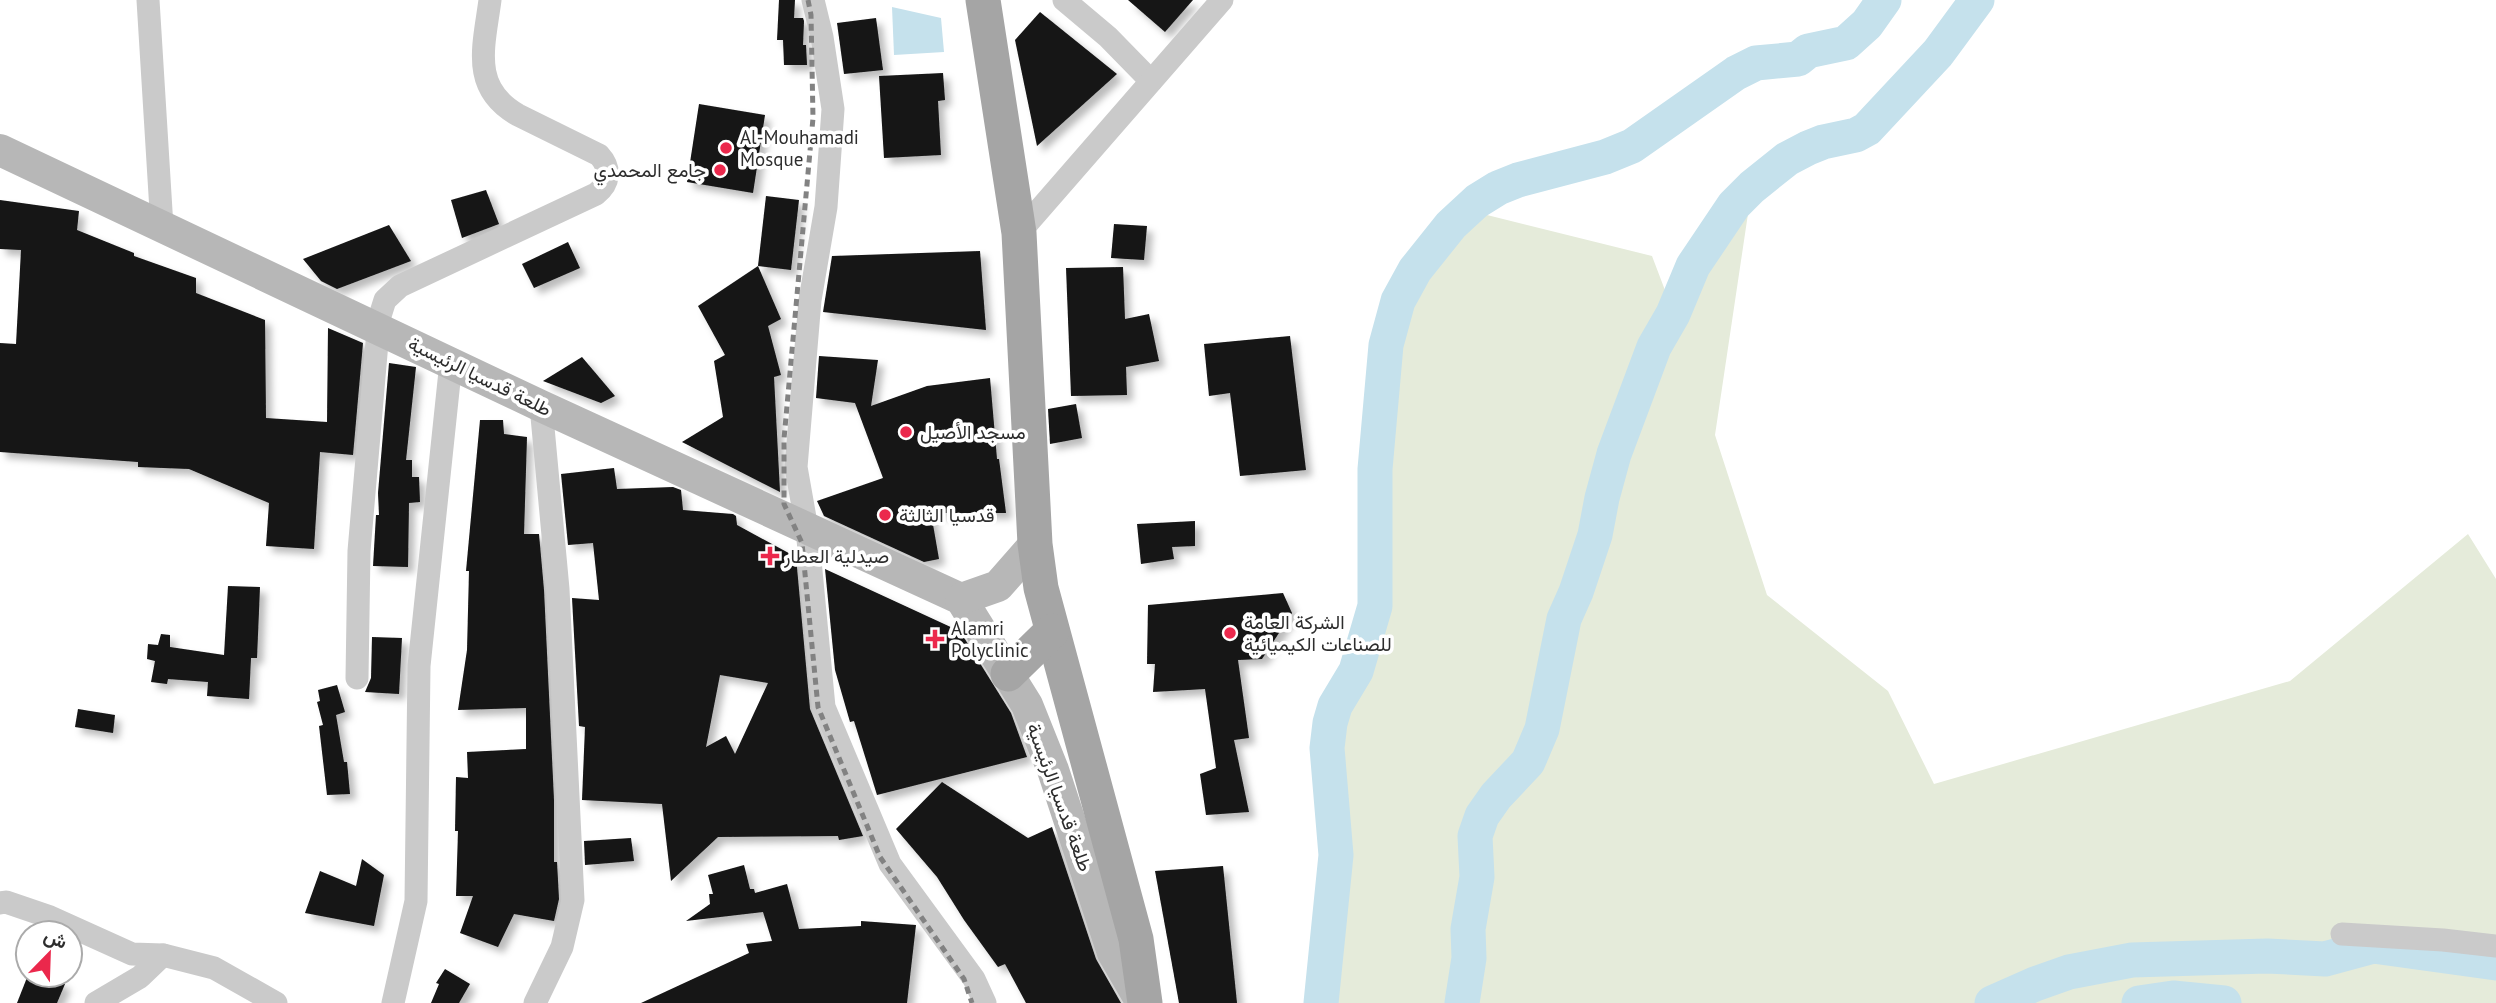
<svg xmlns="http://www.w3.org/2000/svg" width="2496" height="1003" font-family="'PT Sans',Vazirmatn,sans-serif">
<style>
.green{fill:#e5ebda;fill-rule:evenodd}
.water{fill:#c5e1ec}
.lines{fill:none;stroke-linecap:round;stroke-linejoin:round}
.river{stroke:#c5e1ec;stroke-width:35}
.building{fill:#141414;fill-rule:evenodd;filter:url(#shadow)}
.minor{stroke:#cacaca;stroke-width:23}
.secondary{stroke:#b7b7b7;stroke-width:32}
.primary{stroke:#a5a5a5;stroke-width:35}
.rail{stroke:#828282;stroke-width:5;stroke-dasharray:7 5;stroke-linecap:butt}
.poi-dot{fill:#eb284c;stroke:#fff;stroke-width:2.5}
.labels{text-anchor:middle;stroke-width:7;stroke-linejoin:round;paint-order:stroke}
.poi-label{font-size:19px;fill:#2d2d2d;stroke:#fff;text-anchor:start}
.street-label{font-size:19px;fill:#2d2d2d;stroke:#fff}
</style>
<defs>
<filter id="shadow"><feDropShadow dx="6" dy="6" stdDeviation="3.5" flood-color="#0004"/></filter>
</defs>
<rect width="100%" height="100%" fill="#fff"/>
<!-- green -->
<path class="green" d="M1752,187L1715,435L1767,595L1888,691L1934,784L2290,681L2468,534L2496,579V1003H2006L2086,970L1992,1003H1462C1467,984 1471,965 1467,946L1458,1003H1321L1336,855L1330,723L1356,671L1375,606L1376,454L1386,345L1415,270L1467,210L1652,256L1674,314L1680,299ZM1673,316V317L1600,519L1631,412ZM1587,558L1547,695L1558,644ZM2267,956L2313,959L2139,963V962Z"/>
<!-- water -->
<polygon class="water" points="892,7 941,18 944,52 894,55"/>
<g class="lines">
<!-- river -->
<g class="river">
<polyline points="1321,1003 1336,855 1327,748 1330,723 1335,706 1356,671 1375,606 1375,469 1386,345 1398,301 1415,270 1451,225 1477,201 1498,188 1518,180 1605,157 1632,146 1736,73 1756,63 1798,59 1808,51 1846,43 1867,24 1884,0"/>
<polyline points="1462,1003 1469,958 1468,929 1477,877 1475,836 1482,816 1496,796 1528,762 1542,729 1564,619 1576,592 1595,535 1602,498 1614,454 1654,347 1673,314 1693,266 1734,205 1752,187 1787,159 1808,148 1823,142 1856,135 1867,129 1938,53 1977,0"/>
<polyline points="1992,1003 2035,984 2069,972 2132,960 2267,956 2325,959 2373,946 2496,963"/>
<polyline points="2139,1003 2173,998 2224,1003"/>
</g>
</g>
<!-- building -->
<g class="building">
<polygon points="779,0 795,0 794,18 803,18 804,21 803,45 806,45 807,65 784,65 783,40 777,40"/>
<polygon points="1128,0 1193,0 1165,32"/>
<polygon points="1040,12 1117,74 1037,146 1015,40"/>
<polygon points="876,18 883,70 844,74 837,23"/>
<polygon points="943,73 945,100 938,101 941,155 884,158 879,76"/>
<polygon points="699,104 765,115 753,193 687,182"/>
<polygon points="486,190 499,224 462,238 451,200"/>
<polygon points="766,196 799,200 791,270 758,266"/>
<polygon points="0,200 79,211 77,230 134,253 134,256 196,278 196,293 265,320 266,418 327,422 328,328 363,343 353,455 320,452 314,549 266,546 269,503 189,469 138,467 138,462 0,452 0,343 16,344 21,250 0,249"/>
<polygon points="1114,224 1147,226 1144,260 1111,258"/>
<polygon points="389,225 411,261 337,289 321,281 303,259"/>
<polygon points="568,242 580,268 534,288 522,264"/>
<polygon points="980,251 986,330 823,312 832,256"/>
<polygon points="758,266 781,319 768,326 781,375 774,377 780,492 682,442 723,417 714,361 725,355 698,306"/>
<polygon points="1123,267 1125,319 1149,314 1159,361 1126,367 1127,395 1071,396 1066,268"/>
<polygon points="1290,336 1306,470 1240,476 1230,393 1209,396 1204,344"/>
<polygon points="819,356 878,360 871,406 927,386 990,378 997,459 999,459 1006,513 931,513 939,559 924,562 824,516 817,501 883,478 855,403 816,398"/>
<polygon points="582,357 615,396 601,403 543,381"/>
<polygon points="389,363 416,367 406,460 412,460 412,477 419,477 420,502 409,503 408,567 373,566 376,515 379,515 378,493"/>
<polygon points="1076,404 1082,438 1050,444 1048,409"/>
<polygon points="480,420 503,420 504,434 527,437 524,534 539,534 544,590 554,800 554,862 557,862 559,899 554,921 514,914 498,947 460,933 473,896 456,896 458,831 455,831 456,777 468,778 467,752 526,749 526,708 458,710 467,650 469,571 466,571"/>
<path d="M614,468L617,489L673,487L681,490L683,510L733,514L736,516L737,525L796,557L810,709L863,836L839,840L838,836L718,837L671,881L662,804L582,800L585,727L579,726L572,598L599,600L593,543L568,545L561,474ZM720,675L768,683L735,754L726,736L706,747Z"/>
<polygon points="1195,521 1195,546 1172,547 1174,559 1141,564 1137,524"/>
<polygon points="825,569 955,629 963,636 1011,713 1027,757 877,795 854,721 850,722 835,670"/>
<polygon points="228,586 260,587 257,658 251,658 249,699 207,696 208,682 168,679 167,684 151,682 155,661 147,659 148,644 158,645 161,634 170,635 170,647 224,655"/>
<polygon points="1283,593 1292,613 1262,659 1238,660 1249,738 1234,740 1249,812 1206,815 1200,774 1216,768 1205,689 1153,692 1155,664 1147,664 1148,605"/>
<polygon points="372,637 402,638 399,694 365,692 371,678"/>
<polygon points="337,685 345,712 336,715 344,762 347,762 350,794 327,795 319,726 323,725 317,702 320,701 318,690"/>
<polygon points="78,709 115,715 113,733 75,727"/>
<polygon points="942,782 1028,838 1052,827 1096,959 1121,1003 1026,1003 1005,964 998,967 964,920 937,877 896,829"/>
<polygon points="631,838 634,861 585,865 584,841"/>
<polygon points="362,859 384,875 374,926 305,913 320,871 356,886"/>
<polygon points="744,865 750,889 754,889 755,893 787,884 799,929 861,926 861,921 916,925 907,1003 641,1003 749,953 746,944 772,941 763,912 686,921 710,904 709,894 713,894 708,875"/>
<polygon points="1223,866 1237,1003 1179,1003 1155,871"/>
<polygon points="445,969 470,984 459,1003 431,1003 439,984 436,983"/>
<polygon points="28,975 43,975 65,984 57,1003 17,1003"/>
</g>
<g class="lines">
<!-- minor -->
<g class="minor">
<polyline points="148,0 162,227"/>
<polyline points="813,0 822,37 833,109 826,207 810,300 796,467 807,529 824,707 890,864 974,979 985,1003"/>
<polyline points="1064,0 1108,37 1151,81"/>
<polyline points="1019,233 1222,0"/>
<path d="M357,678L359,551L379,319L385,300L400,286L596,194C610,183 611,168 599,155L518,115C470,88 484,46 490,0"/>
<polyline points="0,903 6,902 50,917 132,954 163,955 214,968 276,1003"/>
<polyline points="2342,934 2443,940 2496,946"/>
<polyline points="96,1003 140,977 163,955"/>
<polyline points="393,1003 416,901 419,666 451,362"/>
<polyline points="535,1003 562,947 573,900 558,589 541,406"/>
</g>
<!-- secondary -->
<g class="secondary">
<polyline points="0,150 541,406 961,599 1027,705 1053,770 1113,953 1142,1003"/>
<polyline points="961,599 998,586 1035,544"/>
</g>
<!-- primary -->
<g class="primary">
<polyline points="983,0 1019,233 1035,544 1041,588 1136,939 1145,1003"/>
<polyline points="1008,674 1052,631"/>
</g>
<!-- rail -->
<polyline class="rail" points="808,0 811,15 813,118 784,439 784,504 802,543 818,707 880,857 964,979 972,1003"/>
</g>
<!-- markers -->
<g class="poi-dot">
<circle cx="726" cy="148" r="7"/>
<circle cx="720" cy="170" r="7"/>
<circle cx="906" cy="432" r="7"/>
<circle cx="885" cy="515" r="7"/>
<path d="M766.5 545.5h7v7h7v7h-7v7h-7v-7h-7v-7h7z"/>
<circle cx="1230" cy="633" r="7"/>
<path d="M931.5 628.5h7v7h7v7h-7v7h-7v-7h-7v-7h7z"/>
</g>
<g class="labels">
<!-- poi labels -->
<g class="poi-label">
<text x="740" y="144">Al-Mouhamadi<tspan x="740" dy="22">Mosque</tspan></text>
<text x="706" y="177" text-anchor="end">جامع المحمدي</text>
<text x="920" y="439">مسجد الأصيل</text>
<text x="899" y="522">قدسيا الثالثة</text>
<text x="784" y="563">صيدلية العطار</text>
<text x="1244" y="629">الشركة العامة<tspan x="1244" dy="22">للصناعات الكيميائية</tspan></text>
<text x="951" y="635">Alamri<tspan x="951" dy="22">Polyclinic</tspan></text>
</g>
<!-- street labels -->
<g class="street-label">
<text transform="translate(480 376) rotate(26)" y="7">طلعة قدسيا الرئيسية</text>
<text transform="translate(1060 797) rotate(70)" y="7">طلعة قدسيا الرئيسية</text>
</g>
</g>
<!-- north arrow -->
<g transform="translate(49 954) rotate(23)"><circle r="33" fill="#ffffff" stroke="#ababab" stroke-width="2"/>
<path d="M0-5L12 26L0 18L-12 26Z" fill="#eb284c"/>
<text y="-10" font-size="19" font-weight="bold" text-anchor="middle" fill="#2d2d2d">ش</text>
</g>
</svg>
